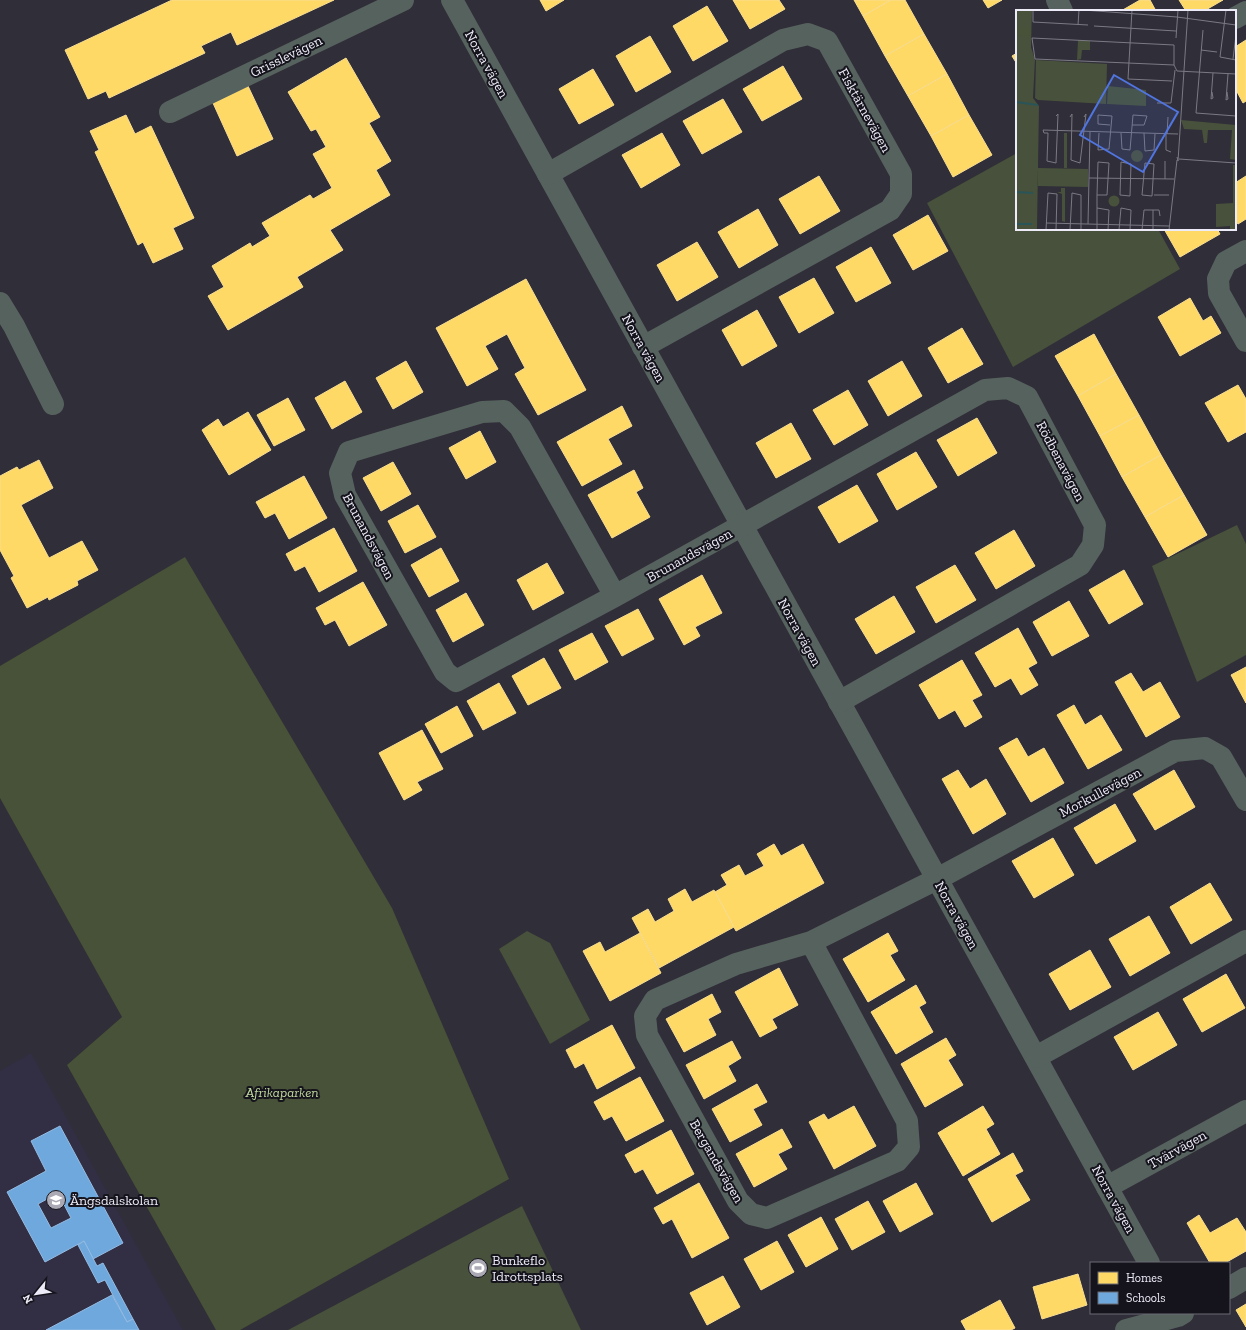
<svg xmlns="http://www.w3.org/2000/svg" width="1246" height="1330" font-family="'Zilla Slab',serif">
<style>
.built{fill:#322e44}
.green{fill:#47513b}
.forest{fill:#475238}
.homes{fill:#ffd966;stroke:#f9de92}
.schools{fill:#6fa8dc;stroke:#94bce4;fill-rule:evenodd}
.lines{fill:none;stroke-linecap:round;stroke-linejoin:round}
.minor{stroke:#56625e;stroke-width:22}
.labels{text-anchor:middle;stroke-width:4;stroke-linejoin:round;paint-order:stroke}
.street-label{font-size:14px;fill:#ecebf7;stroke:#15141c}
.park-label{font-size:14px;font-style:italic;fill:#c1d99e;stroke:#15141c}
.poi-label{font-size:14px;fill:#ecebf7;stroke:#15141c;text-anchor:start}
.inset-river{fill:none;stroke:#2a5558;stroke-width:2}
.inset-road{fill:none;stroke:#7b7a84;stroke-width:1}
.view{fill:#5175e0;fill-opacity:0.15;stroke:#5175e0;stroke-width:2}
.inset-edge{fill:none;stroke:#ecebf7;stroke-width:2}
</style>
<rect width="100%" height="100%" fill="#302e38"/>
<!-- built -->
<polygon class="built" points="31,1053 183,1330 0,1330 0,1071"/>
<!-- green -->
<g class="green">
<polygon points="1017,153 1017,229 1158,229 1180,269 1013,367 927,203"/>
<polygon points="1237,525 1246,544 1246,655 1197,682 1152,566"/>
<polygon points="527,931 550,943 590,1020 550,1044 499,949"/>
<polygon points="522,1206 581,1330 288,1330"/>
</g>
<!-- forest -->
<polygon class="forest" points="185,557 392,908 509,1179 240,1330 216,1330 67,1065 122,1017 0,798 0,666"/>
<!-- homes -->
<g class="homes">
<polygon points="172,0 334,0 237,45 231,32 201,46 205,53 109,98 106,91 88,99 65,50"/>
<polygon points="540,0 564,0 546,11"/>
<polygon points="733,0 779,0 785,9 750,29"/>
<polygon points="854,0 891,0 863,16"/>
<polygon points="891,0 905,0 924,34 885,56 863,16"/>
<polygon points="983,0 1002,0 988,8"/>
<polygon points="1140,0 1150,0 1156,11 1121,11"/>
<polygon points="1179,0 1223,0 1204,11 1186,11"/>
<polygon points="707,6 728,41 693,61 673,26"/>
<polygon points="924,34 947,74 908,96 885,56"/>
<polygon points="650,36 671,72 636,92 616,56"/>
<polygon points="1246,40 1246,101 1243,103 1235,88 1235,47"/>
<polygon points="1017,53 1017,64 1012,56"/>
<polygon points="346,58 380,117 369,123 391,161 376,170 390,195 330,230 343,250 297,277 303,287 228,330 208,296 224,287 212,266 250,243 252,247 270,236 262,223 310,195 313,199 332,188 313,154 326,147 316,129 311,131 288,92"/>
<polygon points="783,66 802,99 762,121 743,89"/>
<polygon points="593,69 614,105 579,124 559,89"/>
<polygon points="947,74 969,115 931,136 908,96"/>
<polygon points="248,86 273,139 237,156 213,103"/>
<polygon points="723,99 742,132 702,154 683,121"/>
<polygon points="126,115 135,134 151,126 194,218 173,228 183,249 153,263 143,242 138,245 95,152 99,150 90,131"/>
<polygon points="969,115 992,155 953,177 931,136"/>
<polygon points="662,133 680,165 641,188 622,155"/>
<polygon points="819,176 840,211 800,234 779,199"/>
<polygon points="1246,176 1246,219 1238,224 1235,220 1235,183"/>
<polygon points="758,209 778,245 739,268 718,232"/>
<polygon points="928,215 948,251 913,270 893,235"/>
<polygon points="1164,229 1217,229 1220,234 1180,257"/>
<polygon points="697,242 718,277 677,301 657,265"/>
<polygon points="871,247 891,283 856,302 836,267"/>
<polygon points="814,278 834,313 799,333 779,297"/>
<polygon points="526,279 586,390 538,415 515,374 525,368 507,334 485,346 498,369 467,386 436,328"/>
<polygon points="1190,298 1203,321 1211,316 1221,333 1180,356 1158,317"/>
<polygon points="757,310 777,346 742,366 722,330"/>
<polygon points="962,328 983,364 948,383 928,348"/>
<polygon points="1094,334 1116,374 1078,396 1055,356"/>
<polygon points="406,361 423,392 393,409 376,378"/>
<polygon points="902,361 922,396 888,416 868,381"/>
<polygon points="1116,374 1139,415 1100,436 1078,396"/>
<polygon points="345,381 362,412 332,429 315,398"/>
<polygon points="1238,385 1246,399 1246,432 1228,442 1205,403"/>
<polygon points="848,390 868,425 834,445 813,410"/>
<polygon points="288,398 305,430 274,446 257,415"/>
<polygon points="622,406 632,426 608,439 622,464 582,486 557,442"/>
<polygon points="248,412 271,450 229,475 202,430 218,419 223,427"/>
<polygon points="1139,415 1161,455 1122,477 1100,436"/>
<polygon points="977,418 997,453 958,476 937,440"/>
<polygon points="791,423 811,459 776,478 756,443"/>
<polygon points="480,431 496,462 466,479 449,448"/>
<polygon points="916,452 937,487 897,510 877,474"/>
<polygon points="1161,455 1184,495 1145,517 1122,477"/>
<polygon points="39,460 53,488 21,505 49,558 82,541 98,570 77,581 78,585 49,600 48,597 27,608 11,578 14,576 0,550 0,476 17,467 19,470"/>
<polygon points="393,462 411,494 381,511 363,478"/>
<polygon points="634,470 643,488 636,492 650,517 612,538 588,495"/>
<polygon points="304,476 327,518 289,539 275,513 265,518 256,502"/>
<polygon points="857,485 878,521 839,543 818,507"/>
<polygon points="1184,495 1207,535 1168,557 1145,517"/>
<polygon points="418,505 436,537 405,553 388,521"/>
<polygon points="334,528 357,571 319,592 305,566 295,571 286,554"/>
<polygon points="1014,530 1035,566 996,589 975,553"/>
<polygon points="441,548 459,581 429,597 411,565"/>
<polygon points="547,563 564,593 533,610 517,580"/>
<polygon points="955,565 976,600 936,623 916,587"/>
<polygon points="1124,570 1143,604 1109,624 1089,590"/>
<polygon points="702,575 722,613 695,627 700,636 684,645 659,599"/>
<polygon points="363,582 387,625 349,646 335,620 325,625 316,608"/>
<polygon points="466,593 484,625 453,642 436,610"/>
<polygon points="894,596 915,632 876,654 855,619"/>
<polygon points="1069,601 1089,636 1052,656 1033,622"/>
<polygon points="638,609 654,639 622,656 605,626"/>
<polygon points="1018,628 1037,663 1028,668 1038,685 1021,695 1011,678 995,687 975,653"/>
<polygon points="592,633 608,662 575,680 559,650"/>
<polygon points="544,658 561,688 528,705 512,676"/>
<polygon points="962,660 982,695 972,700 982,717 965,727 955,710 939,719 919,685"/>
<polygon points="1246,667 1246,703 1231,675"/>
<polygon points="1131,673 1143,692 1160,682 1180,717 1146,737 1115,682"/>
<polygon points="499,683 516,713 483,730 467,701"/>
<polygon points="1074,705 1085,725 1101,715 1122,750 1088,769 1057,715"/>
<polygon points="457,706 473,736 441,753 425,724"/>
<polygon points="422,730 443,769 417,782 422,790 404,800 379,753"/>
<polygon points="1017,738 1028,757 1044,748 1064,783 1031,802 999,748"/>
<polygon points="958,770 970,789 986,779 1006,814 973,834 942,779"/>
<polygon points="1174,770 1195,807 1155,830 1133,794"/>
<polygon points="1115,804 1136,841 1096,864 1074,828"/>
<polygon points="1053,838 1074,875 1034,898 1012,861"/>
<polygon points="774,844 781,856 803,844 824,883 736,931 715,892 727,885 721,875 739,865 745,876 764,866 757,854"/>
<polygon points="1210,883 1232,920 1191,944 1170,907"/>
<polygon points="685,889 692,902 714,890 734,927 659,968 632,918 648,909 655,922 674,911 668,899"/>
<polygon points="1149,916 1170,953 1130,976 1109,939"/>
<polygon points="640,933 661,973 610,1001 583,951 600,942 605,952"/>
<polygon points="888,933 898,951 890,955 905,980 868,1002 843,959"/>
<polygon points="1090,950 1111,987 1070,1010 1049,974"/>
<polygon points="779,968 798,1005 772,1019 777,1028 760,1037 735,992"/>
<polygon points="1226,974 1245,1008 1202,1032 1183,999"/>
<polygon points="916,985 926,1003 919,1007 933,1032 896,1054 871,1012"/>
<polygon points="712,994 721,1012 708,1019 716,1035 684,1052 666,1019"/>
<polygon points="1158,1012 1177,1045 1133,1070 1114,1037"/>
<polygon points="612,1025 635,1068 597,1089 584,1063 575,1068 566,1050"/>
<polygon points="946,1038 956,1055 948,1060 963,1085 925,1107 901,1064"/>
<polygon points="732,1041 741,1058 728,1066 736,1081 704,1099 686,1065"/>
<polygon points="640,1077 664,1121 626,1141 612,1116 604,1120 594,1102"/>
<polygon points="757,1084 767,1102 753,1109 762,1125 730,1142 712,1109"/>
<polygon points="854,1106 876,1146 834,1169 809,1122 824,1114 828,1120"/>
<polygon points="983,1106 994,1124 986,1129 1000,1154 963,1176 938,1133"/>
<polygon points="782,1129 792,1147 778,1154 787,1169 754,1187 736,1154"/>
<polygon points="671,1130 694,1174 657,1194 643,1169 635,1173 625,1155"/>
<polygon points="1013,1153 1023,1171 1015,1175 1030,1200 992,1222 968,1179"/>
<polygon points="699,1183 729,1238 692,1258 672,1219 663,1224 654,1208"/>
<polygon points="916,1183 933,1214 900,1232 883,1201"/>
<polygon points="868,1201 885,1232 852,1250 835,1219"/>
<polygon points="1199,1215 1210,1233 1237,1218 1246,1232 1246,1251 1225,1263 1210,1263 1187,1223"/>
<polygon points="821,1217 838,1249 806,1267 788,1235"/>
<polygon points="777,1241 794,1272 761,1290 744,1259"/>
<polygon points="1078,1274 1087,1305 1042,1319 1033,1287"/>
<polygon points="723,1276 740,1307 707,1325 690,1293"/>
<polygon points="1000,1300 1015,1328 1011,1330 966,1330 961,1321"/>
<polygon points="1246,1304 1246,1327 1236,1310"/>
</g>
<!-- schools -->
<g class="schools">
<path d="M60,1126L123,1243L93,1259L84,1241L45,1262L7,1192L46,1171L31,1141ZM58,1193L71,1218L51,1228L38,1204Z"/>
<polygon points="84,1241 97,1266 103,1263 133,1319 127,1322 105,1280 98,1283 78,1245"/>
<polygon points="112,1295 127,1322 133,1319 139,1330 46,1330"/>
</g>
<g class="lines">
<!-- minor -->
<g class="minor">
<polyline points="452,0 1149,1263"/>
<polyline points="1057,0 1062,11"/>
<polyline points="1235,18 1246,12"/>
<polyline points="170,112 403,0"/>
<polyline points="548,174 783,40 808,34 827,41 901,174 901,194 890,210 643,347"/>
<polyline points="1246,251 1226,262 1218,279 1219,293 1246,341"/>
<polyline points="0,303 14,326 53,404"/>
<polyline points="615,596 520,427 504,411 482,412 349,452 340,473 345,495 445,672 456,681 615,596 985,390 1008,388 1027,397 1095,525 1093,545 1080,565 839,702"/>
<polyline points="811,942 907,1121 909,1147 897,1161 767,1218 751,1214 738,1201 647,1035 645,1016 655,1000 736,964 811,942 937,879 1175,751 1205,748 1221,757 1246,800"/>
<polyline points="1036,1057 1246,941"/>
<polyline points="1107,1187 1246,1111"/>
<polyline points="1229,1288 1246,1278"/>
<polyline points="1126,1330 1178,1316 1183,1313"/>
</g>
</g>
<!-- icons -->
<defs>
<g id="school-disc" transform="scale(1)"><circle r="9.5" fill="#aaa9b4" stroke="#15141c"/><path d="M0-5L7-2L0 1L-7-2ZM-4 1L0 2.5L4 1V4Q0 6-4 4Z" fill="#fff"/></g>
<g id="stadium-disc" transform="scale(1)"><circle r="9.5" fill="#aaa9b4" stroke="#15141c"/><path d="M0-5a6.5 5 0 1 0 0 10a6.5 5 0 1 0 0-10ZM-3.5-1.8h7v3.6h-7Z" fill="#fff"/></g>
</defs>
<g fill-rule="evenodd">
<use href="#school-disc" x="56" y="1200"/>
<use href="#stadium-disc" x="478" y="1268"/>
</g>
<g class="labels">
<!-- street labels -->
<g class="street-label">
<text transform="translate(286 56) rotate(-26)" y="5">Grisslevägen</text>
<text transform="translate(487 64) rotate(61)" y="5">Norra vägen</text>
<text transform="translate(865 110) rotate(61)" y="5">Fisktärnevägen</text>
<text transform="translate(644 348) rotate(61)" y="5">Norra vägen</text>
<text transform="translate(1061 461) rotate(62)" y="5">Rödbenavägen</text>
<text transform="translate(369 536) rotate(62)" y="5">Brunandsvägen</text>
<text transform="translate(689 555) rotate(-29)" y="5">Brunandsvägen</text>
<text transform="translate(800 632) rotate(61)" y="5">Norra vägen</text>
<text transform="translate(1100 792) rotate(-28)" y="5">Morkullevägen</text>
<text transform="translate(957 915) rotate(61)" y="5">Norra vägen</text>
<text transform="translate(1177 1149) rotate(-29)" y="5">Tvärvägen</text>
<text transform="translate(717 1161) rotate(60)" y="5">Bergandsvägen</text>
<text transform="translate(1114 1199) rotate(61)" y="5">Norra vägen</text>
</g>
<!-- park labels -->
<g class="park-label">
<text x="282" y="1097">Afrikaparken</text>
</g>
<!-- poi labels -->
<g class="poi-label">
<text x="70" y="1205">Ängsdalskolan</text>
<text x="492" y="1265">Bunkeflo<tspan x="492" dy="16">Idrottsplats</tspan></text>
</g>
</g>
<!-- overview -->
<g transform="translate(1016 10)">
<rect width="220" height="220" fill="#302e38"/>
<path d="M0,0H16L15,37L19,50L17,88L23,96L21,220H0ZM62,30L74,31V40H66L65,49L61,50ZM20,50L91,54L90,94L22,90L19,88ZM165,110L220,115V150L214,149L216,120H192L191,133H188L186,120L168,119ZM48,123H51V158H48ZM115 146a6 6 0 1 1 12 0a6 6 0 1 1-12 0ZM217,155H220V220H214V216L200,217V194L217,193ZM22,158L72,159V177L22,176ZM45,178H49V212L46,211V184L41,182H45ZM92.5 191a5.5 5.5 0 1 1 11 0a5.5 5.5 0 1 1-11 0Z" fill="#47513b"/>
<path d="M0,18H15V26L0,25ZM92,76L130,80V96L91,94Z" fill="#475238"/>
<path class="inset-river" d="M0,92L22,95M0,182L17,183M0,214H16"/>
<path class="inset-road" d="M17,0V12L72,15M67,0L161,7L220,15M116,0L112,69L156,71M210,0L204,47L220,50M62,15L63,0M78,16L160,21M187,20L180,103L220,106M160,28L162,0M185,40L201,42M217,49L220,25M158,55L19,49L16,28L158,35V55L161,61L220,64M196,82L197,88L195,89L197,63M211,82L212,89L210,90L212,64M141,93H155L159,60M54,107L56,104L55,150L64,153L70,104L68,107M32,123H28L27,120L162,124M32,123L31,151L40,153L42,104L40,106M83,123L82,140L93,139L96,106L82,105V114L94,115M105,123L106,139L114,140L117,105L131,106L128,115H116M128,123L129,141L138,140L139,124M150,124V140L155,142M151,124L152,107M161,147L162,151L172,0M163,149L220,153M82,152L93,153L91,185H81ZM105,152L115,154L114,186L104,185ZM129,153L138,154L136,186L126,185ZM73,168L158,169M149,169V151M138,185H153M81,198V185M137,200H143L144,206M30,213L153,216M72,214L74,122M30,220L32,183L41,184L40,220M54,220L56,183L65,185V220M81,220V198L93,200L92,220M103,220L105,198L115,200L114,220M126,220L128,200H137V220M153,220L161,150"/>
<path class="view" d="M98,65L162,102L127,162L64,125Z"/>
<rect width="220" height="220" class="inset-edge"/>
</g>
<!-- legend -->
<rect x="1090" y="1262" width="140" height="52" fill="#15141c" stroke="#6b6a74"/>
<rect x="1098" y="1272" width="20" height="12" fill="#ffd966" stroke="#6b6a74"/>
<text x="1126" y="1282" font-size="12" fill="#ecebf7">Homes</text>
<rect x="1098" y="1292" width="20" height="12" fill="#6fa8dc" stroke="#6b6a74"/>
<text x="1126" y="1302" font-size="12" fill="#ecebf7">Schools</text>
<!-- north arrow -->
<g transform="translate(36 1294) rotate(240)" stroke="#15141c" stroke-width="3" paint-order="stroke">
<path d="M0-3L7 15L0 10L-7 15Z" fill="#ecebf7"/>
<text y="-6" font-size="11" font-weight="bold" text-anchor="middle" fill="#ecebf7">N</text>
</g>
</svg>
